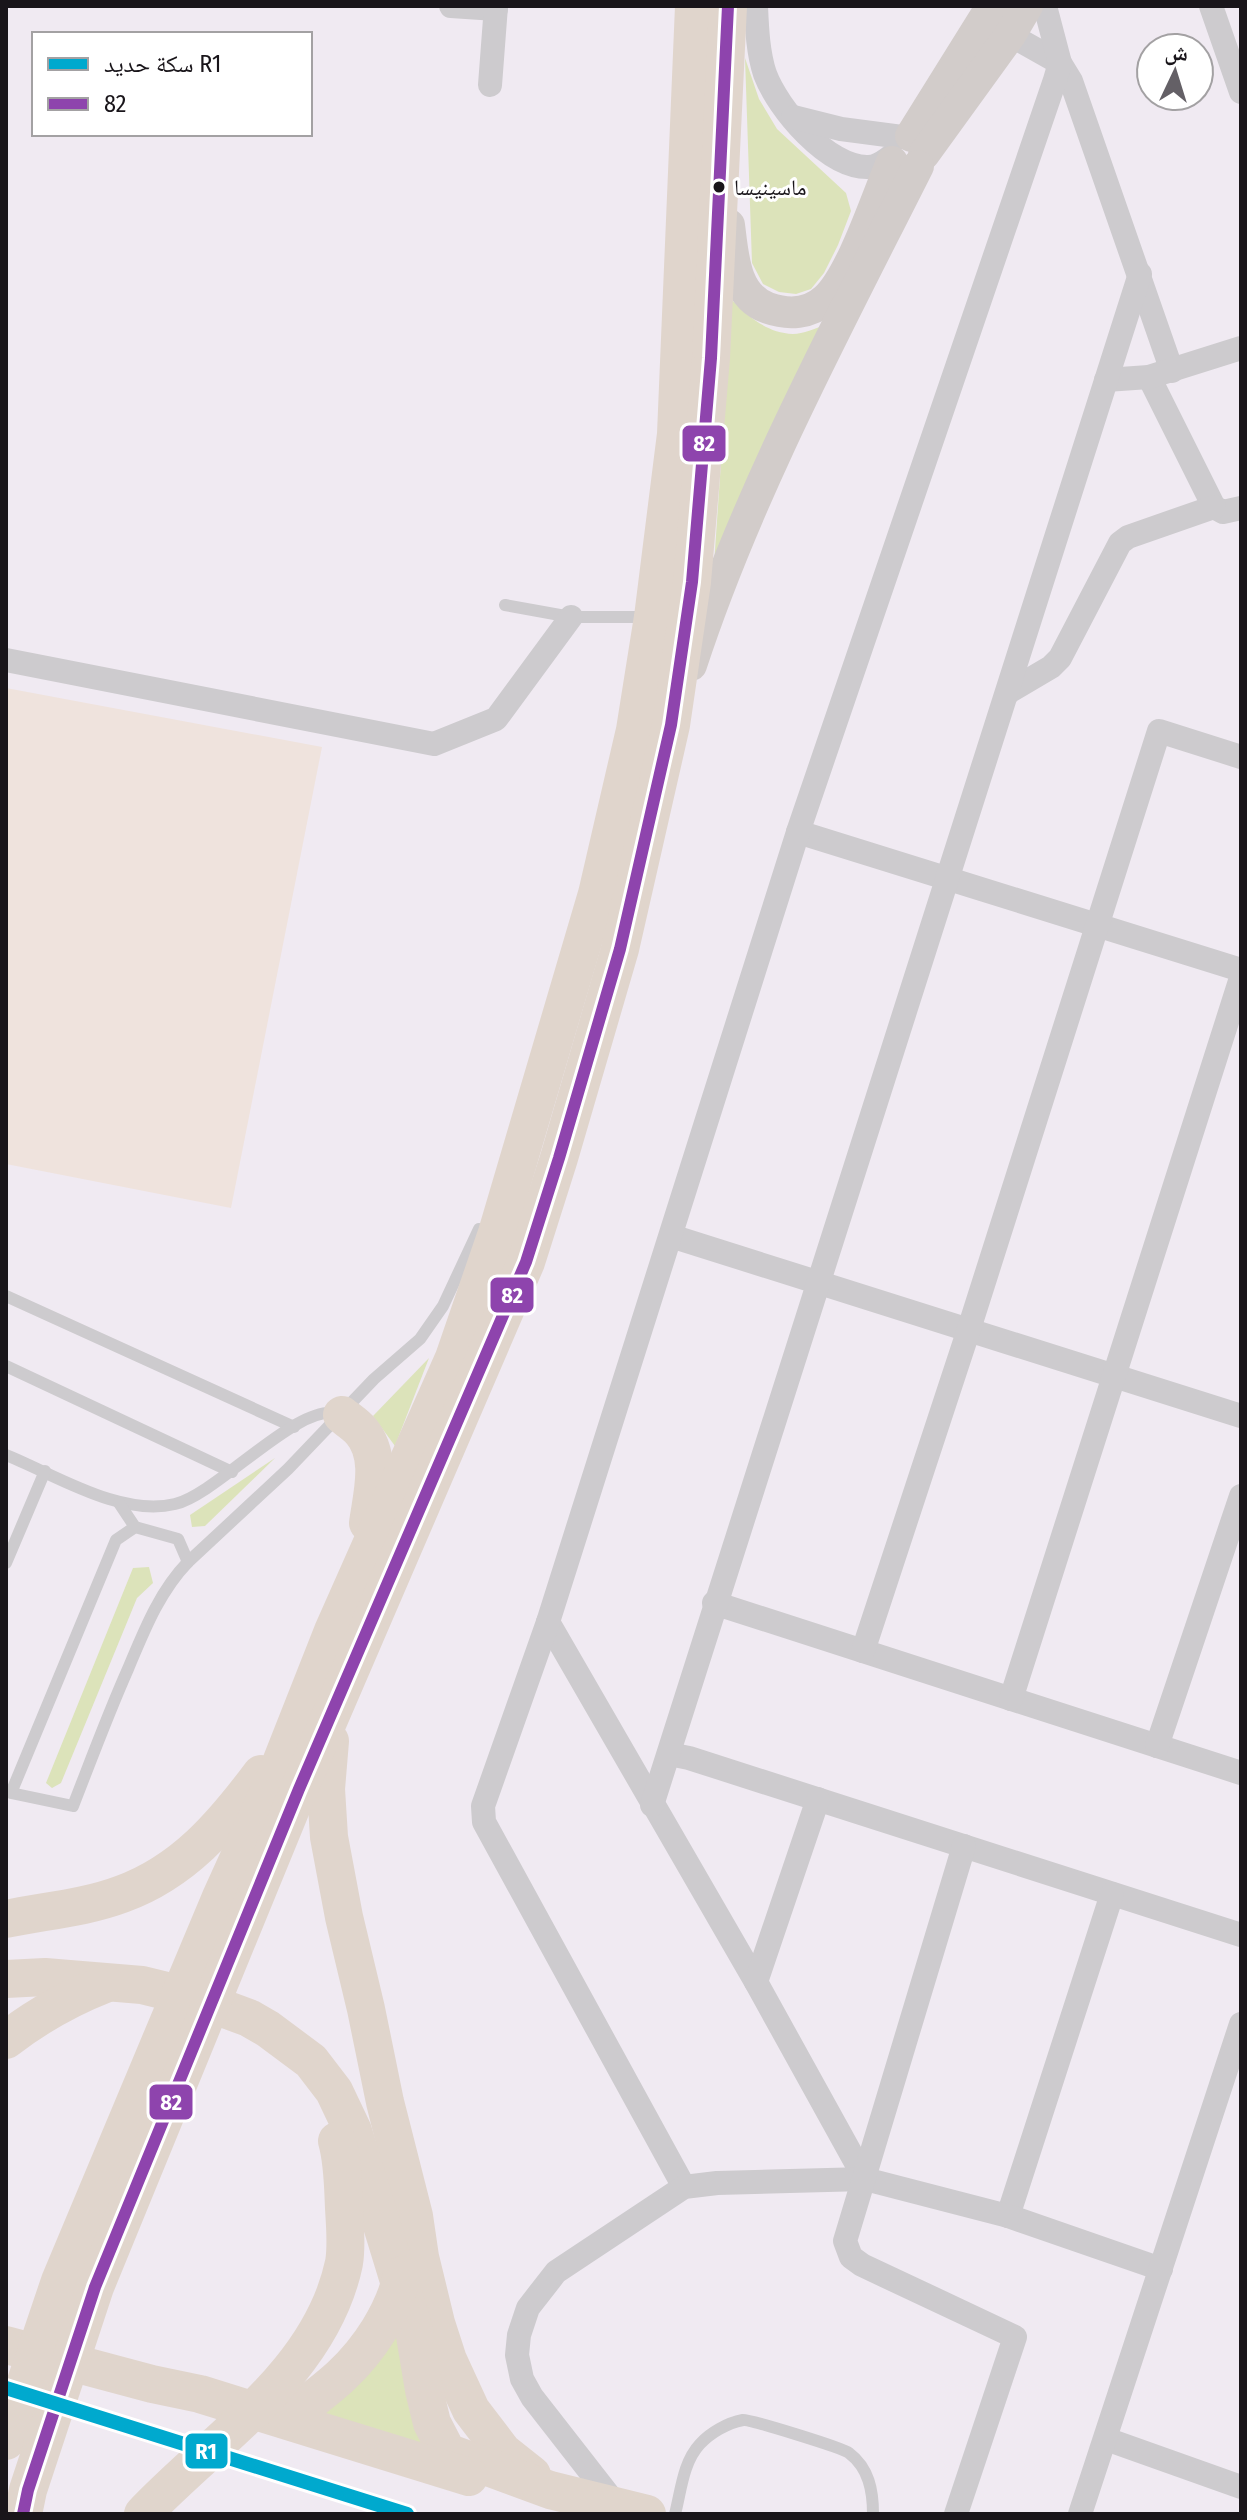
<svg xmlns="http://www.w3.org/2000/svg" width="1247" height="2520" font-family="'Fira Sans Condensed','Noto Naskh Arabic',sans-serif">
<style>
.education{fill:#efe3dd}
.green{fill:#dce3ba}
.lines{fill:none;stroke-linecap:round;stroke-linejoin:round}
.service{stroke:#cdcbce;stroke-width:12}
.minor{stroke:#cdcbce;stroke-width:24}
.secondary{stroke:#d2ccca;stroke-width:32}
.trunk{stroke:#e0d5cc;stroke-width:38}
.bus-1-casing{stroke:#fff;stroke-width:18}
.bus-1{stroke:#8e44ad;stroke-width:12}
.rail-1-casing{stroke:#fff;stroke-width:20}
.rail-1{stroke:#00a9ce;stroke-width:14}
.bus-dot{fill:#19151a;stroke:#fff;stroke-width:3}
.labels{text-anchor:middle;stroke-width:6;stroke-linejoin:round;paint-order:stroke}
.bus-label{font-size:22px;fill:#19151a;stroke:#fff;text-anchor:start}
.line-badge{stroke:#fff;stroke-width:3}
.badge-label{font-size:22px;text-anchor:middle;font-weight:bold;fill:#fff}
</style>
<rect width="100%" height="100%" fill="#f0eaf2"/>
<!-- education -->
<polygon class="education" points="6,688 322,747 231,1208 6,1164"/>
<!-- green -->
<g class="green">
<polygon points="745,58 759,99 777,129 846,193 851,211 838,245 824,273 811,289 796,294 779,292 763,284 752,263"/>
<path d="M732,300C749,317 767,333 793,334C803,334 816,328 825,325L714,565Z"/>
<polygon points="429,1358 395,1446 373,1416"/>
<polygon points="275,1458 205,1526 192,1527 190,1515"/>
<polygon points="149,1567 153,1583 137,1598 61,1783 52,1788 46,1783 133,1568"/>
<polygon points="398,2328 423,2449 312,2413"/>
</g>
<g class="lines">
<!-- service -->
<g class="service">
<polyline points="505,605 571,617 650,617"/>
<polyline points="6,1296 294,1427"/>
<polyline points="6,1366 232,1472"/>
<path d="M6,1455C56,1475 120,1517 175,1504C218,1494 300,1400 339,1414"/>
<polyline points="119,1503 135,1527 178,1539 188,1562 288,1469 374,1379 420,1339 443,1306 479,1229"/>
<path d="M135,1527L116,1540L11,1793L73,1806C91,1760 108,1714 128,1669C144,1631 159,1592 188,1562"/>
<polyline points="6,1563 45,1471"/>
<path d="M675,2514C681,2491 683,2462 700,2444C710,2433 727,2423 743,2420C749,2419 843,2448 849,2453C869,2468 873,2491 873,2514"/>
</g>
<!-- minor -->
<g class="minor">
<polyline points="451,6 496,9"/>
<path d="M756,6C757,29 758,53 765,74C778,109 828,168 868,167C877,167 883,162 890,157"/>
<polyline points="1211,6 1241,92"/>
<polyline points="1010,35 1060,63 1071,81 1172,371"/>
<polyline points="490,85 496,6"/>
<polyline points="793,117 841,129 902,137"/>
<polyline points="1149,377 1214,507 1223,512 1241,508"/>
<polyline points="1106,380 1149,377 1241,348"/>
<polyline points="6,660 434,744 496,719 571,617"/>
<polyline points="1007,693 1051,667 1060,658 1120,543 1128,537 1214,507"/>
<polyline points="798,832 1241,970"/>
<polyline points="671,1236 1241,1416"/>
<polyline points="714,1603 1241,1773"/>
<polyline points="548,1622 756,1982 865,2179"/>
<polyline points="863,1651 969,1329 1159,731 1241,757"/>
<polyline points="1011,1699 1241,978"/>
<polyline points="1157,1746 1241,1496"/>
<polyline points="669,1754 689,1758 1241,1935"/>
<polyline points="652,1805 1140,274"/>
<polyline points="756,1982 818,1799"/>
<polyline points="684,2187 484,1822 483,1806 548,1622 798,832 1055,80 1060,63 1045,6"/>
<polyline points="1008,2216 1112,1894"/>
<polyline points="1106,2439 1241,2487"/>
<polyline points="617,2506 532,2397 522,2379 517,2355 519,2335 528,2308 556,2272 684,2187 717,2183 865,2179 1008,2216 1161,2269"/>
<polyline points="956,2514 1015,2337 862,2265 851,2257 845,2241 964,1846"/>
<polyline points="1080,2514 1241,2024"/>
</g>
<!-- secondary -->
<g class="secondary">
<polyline points="911,136 992,6"/>
<polyline points="924,154 1010,35 1027,6"/>
<path d="M729,225C733,255 734,296 768,308C788,315 810,314 826,299C852,275 877,197 892,162"/>
<path d="M691,665C747,494 837,327 918,166"/>
</g>
<!-- trunk -->
<g class="trunk">
<path d="M342,1415C348,1420 356,1425 361,1431C383,1456 372,1494 368,1523"/>
<polyline points="330,1741 326,1789 329,1837 344,1917 366,2009 385,2102 414,2216 420,2257 436,2323 448,2360 471,2410 503,2452 532,2475"/>
<path d="M6,1919C44,1911 85,1908 122,1894C183,1872 223,1825 261,1774"/>
<polyline points="6,1979 45,1977 142,1985 195,1998 249,2018 268,2029 311,2061 334,2091 353,2131 414,2330 424,2390 432,2423 447,2452 550,2490 647,2514"/>
<path d="M6,2040C37,2016 69,1998 105,1984"/>
<polyline points="6,2345 152,2384 200,2394 469,2477"/>
<path d="M287,2420C305,2405 325,2391 341,2376C369,2350 394,2312 402,2275"/>
<polyline points="6,2441 60,2281 221,1897 275,1778 333,1631 454,1358 497,1233 597,894 635,730 653,617 676,434 694,6"/>
<polyline points="23,2514 28,2490 95,2287 299,1789 526,1262 559,1158 620,949 671,725 692,582 711,358 728,6"/>
<path d="M143,2514C215,2438 321,2373 344,2263C347,2245 345,2226 344,2208C343,2186 343,2162 337,2141"/>
</g>
<!-- bus-1 casing -->
<g class="bus-1-casing">
<polyline id="bus-1" points="23,2514 28,2490 95,2287 299,1789 526,1262 559,1158 620,949 671,725 692,582 711,358 728,6"/>
</g>
<!-- bus-1 -->
<use href="#bus-1" class="bus-1"/>
<!-- rail-1 casing -->
<g class="rail-1-casing">
<polyline id="rail-1" points="6,2388 407,2514"/>
</g>
<!-- rail-1 -->
<use href="#rail-1" class="rail-1"/>
</g>
<!-- markers -->
<circle class="bus-dot" cx="719" cy="187" r="7"/>
<g class="labels">
<!-- bus labels -->
<g class="bus-label">
<text x="734" y="195">ماسينيسا</text>
</g>
</g>
<g class="line-badge">
<rect x="681" y="424" width="46" height="39" rx="8" fill="#8e44ad"/>
<rect x="489" y="1276" width="46" height="38" rx="8" fill="#8e44ad"/>
<rect x="148" y="2083" width="46" height="38" rx="8" fill="#8e44ad"/>
<rect x="184" y="2432" width="45" height="38" rx="8" fill="#00a9ce"/>
</g>
<g class="badge-label">
<text x="704" y="451">82</text>
<text x="512" y="1303">82</text>
<text x="171" y="2110">82</text>
<text x="206" y="2459">R1</text>
</g>
<!-- border -->
<rect width="1247" height="2520" fill="none" stroke="#19151a" stroke-width="16"/>
<!-- legend -->
<rect x="32" y="32" width="280" height="104" fill="#ffffff" stroke="#a3a1a3" stroke-width="2"/>
<rect x="48" y="58" width="40" height="12" fill="#00a9ce" stroke="#a3a1a3" stroke-width="2"/>
<text x="104" y="72" font-size="24" fill="#19151a">سكة حديد R1</text>
<rect x="48" y="98" width="40" height="12" fill="#8e44ad" stroke="#a3a1a3" stroke-width="2"/>
<text x="104" y="112" font-size="24" fill="#19151a">82</text>
<!-- north arrow -->
<g transform="translate(1175 72) rotate(4)"><circle r="38" fill="#ffffff" stroke="#a3a1a3" stroke-width="2"/>
<path d="M0-6L14 30L0 20L-14 30Z" fill="#646066"/>
<text y="-12" font-size="22" font-weight="bold" text-anchor="middle" fill="#19151a">ش</text>
</g>
</svg>
